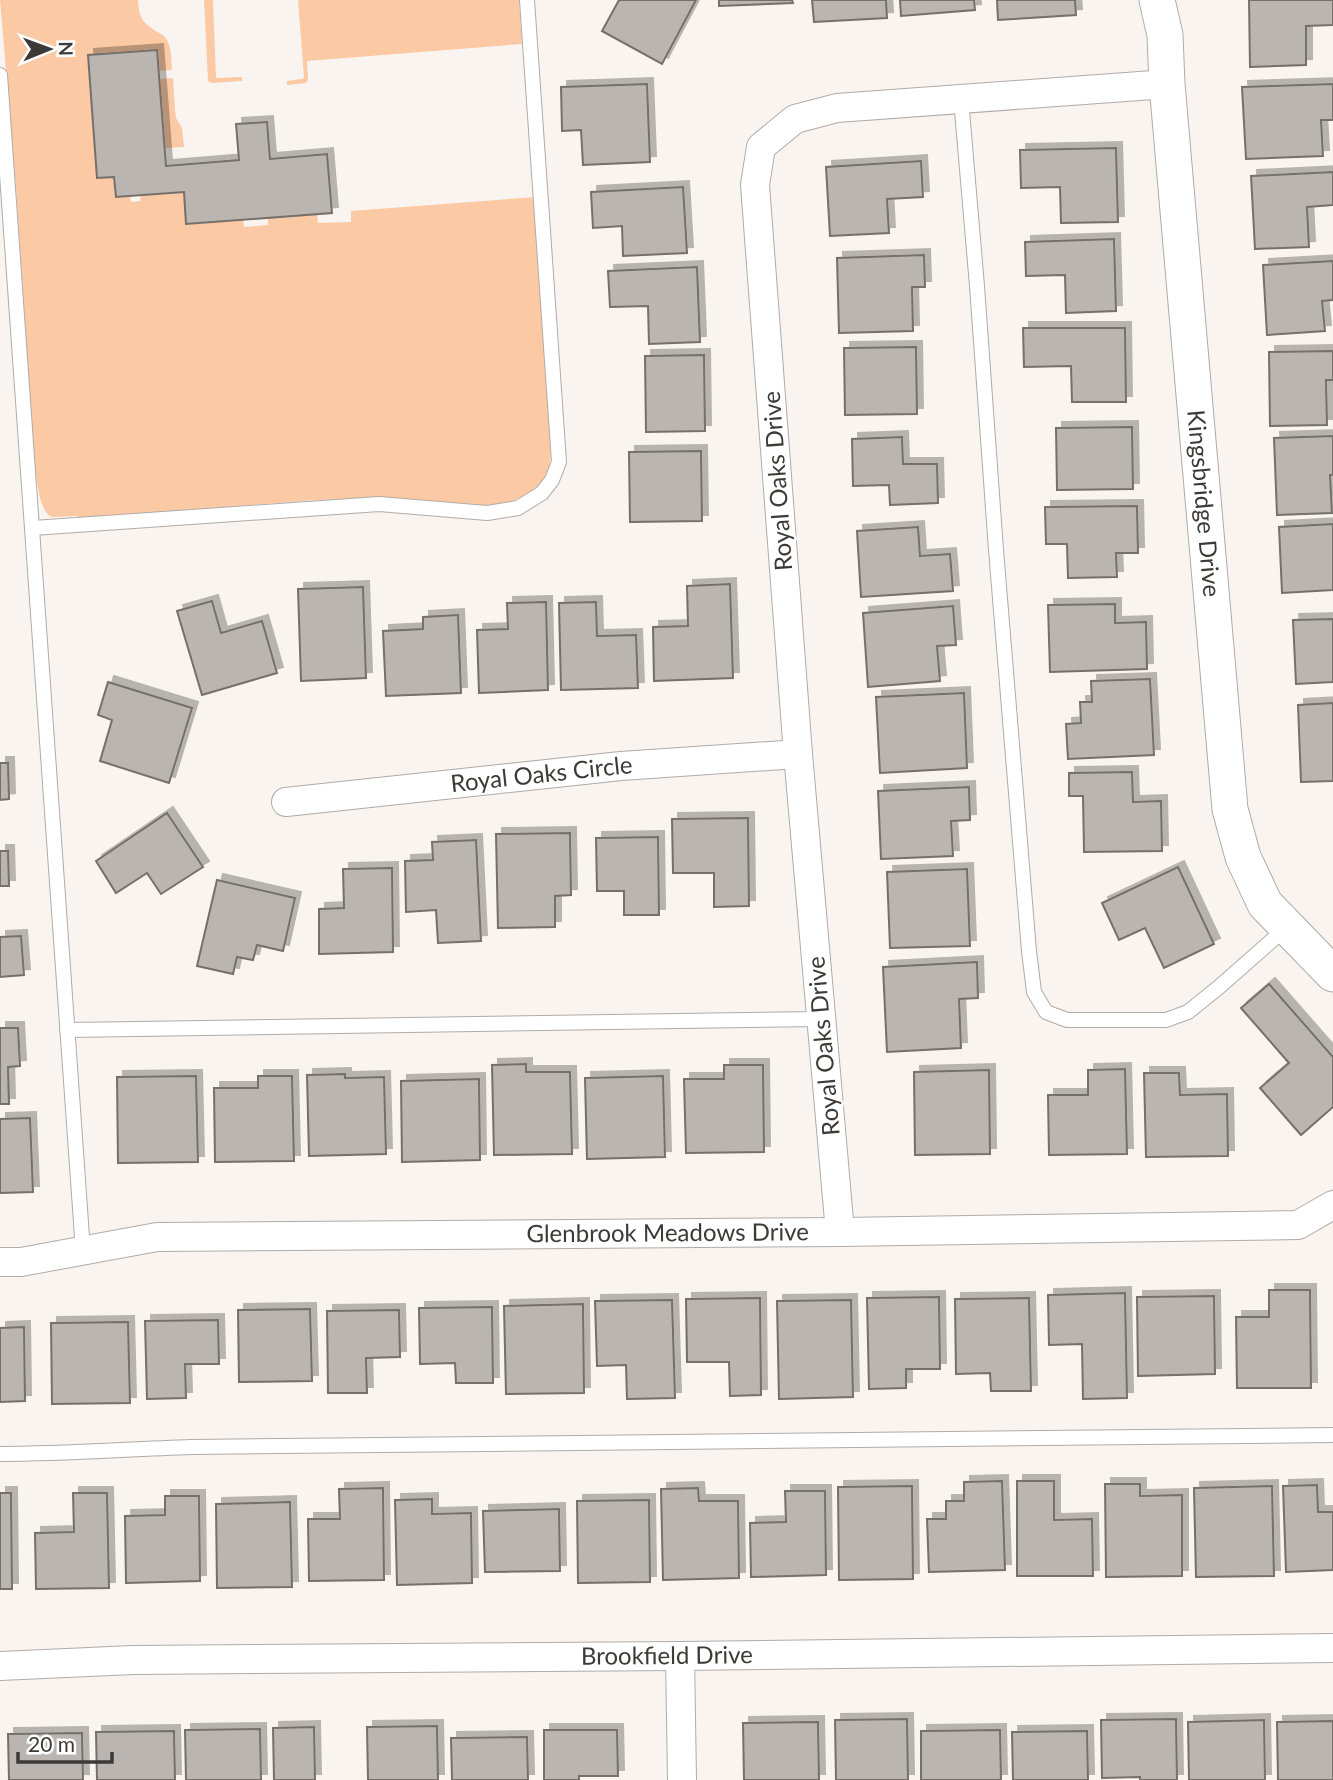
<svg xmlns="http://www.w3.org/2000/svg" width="1333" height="1780" font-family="Lato,sans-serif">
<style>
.green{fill:#fbc9a3}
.building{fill:#bbb5b1;stroke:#746f6b;stroke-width:2;filter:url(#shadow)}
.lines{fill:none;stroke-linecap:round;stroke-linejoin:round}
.service-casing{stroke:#b0aba7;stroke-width:16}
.minor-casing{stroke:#b0aba7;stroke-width:30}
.tertiary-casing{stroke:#b0aba7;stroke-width:37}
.service{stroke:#fff;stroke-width:14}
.minor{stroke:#fff;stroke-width:28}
.tertiary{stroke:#fff;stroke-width:35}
.labels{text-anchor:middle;stroke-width:5;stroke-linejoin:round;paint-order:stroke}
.street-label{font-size:24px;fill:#3c3a38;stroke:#fff}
</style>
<defs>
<filter id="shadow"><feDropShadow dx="6" dy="-6" stdDeviation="0" flood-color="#0004"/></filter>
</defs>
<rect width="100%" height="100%" fill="#f9f4ef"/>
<!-- green -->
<g class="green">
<path d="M0,0H138C139,19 143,23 159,33C163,35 165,36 167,40C172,49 171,61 172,70L159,71L157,50L97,178L114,177L116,197L130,196L131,202L140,201L141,195L184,192L186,224L243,220L244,227L268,225V217L317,214L318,223L351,222V211L535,197C540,269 547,341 549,413C549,428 553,452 549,466C541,494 510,505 484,506V508L378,498L316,500L79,518L77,516C71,516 57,517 53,517C39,514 38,482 35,470L16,188Z"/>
<polygon points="204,0 213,0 216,78 242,77 242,81 212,83 208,81"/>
<polygon points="298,0 519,0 522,44 307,61 308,80 306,83 287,85 287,81 302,79 304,77"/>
<polygon points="173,78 175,110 176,118 182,128 184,147 165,148 159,79"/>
</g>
<!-- building -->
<g class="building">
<polygon points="619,0 696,0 662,64 602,31"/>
<polygon points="719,0 792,0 793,3 719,6"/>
<polygon points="812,0 886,0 887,18 814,22"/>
<polygon points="900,0 974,0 975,10 901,16"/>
<polygon points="997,0 1075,0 1076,15 998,20"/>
<polygon points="1249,0 1333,0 1333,25 1306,26 1306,65 1250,67"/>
<polygon points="157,50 166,166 239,160 236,124 267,122 270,159 327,154 332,213 186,224 184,192 116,197 114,177 97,178 88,55"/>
<polygon points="647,84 650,162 583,165 581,130 562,131 561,87"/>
<polygon points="1333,84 1333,120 1321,120 1323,156 1246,159 1242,87"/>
<polygon points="1116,148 1118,222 1061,223 1060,187 1021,188 1020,150"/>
<polygon points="921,161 923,197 887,199 889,233 830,236 826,167"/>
<polygon points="1333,172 1333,205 1307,207 1309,247 1255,249 1251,176"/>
<polygon points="683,187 687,253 623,256 622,226 593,228 591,192"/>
<polygon points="1114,239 1116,311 1066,313 1065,275 1026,276 1025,242"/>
<polygon points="924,255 925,287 912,287 913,331 839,333 837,258"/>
<polygon points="1333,261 1333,300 1322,301 1325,331 1267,335 1263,265"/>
<polygon points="697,267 700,342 649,344 648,306 610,307 608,271"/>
<polygon points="1023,328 1125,328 1126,402 1072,402 1071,366 1024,367"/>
<polygon points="916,347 917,414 845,415 844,348"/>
<polygon points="1333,351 1333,380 1326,380 1327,425 1270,426 1269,352"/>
<polygon points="704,355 705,431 646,432 645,356"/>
<polygon points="1132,427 1133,489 1057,490 1056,428"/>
<polygon points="1333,436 1333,475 1330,475 1332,513 1277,515 1274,438"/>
<polygon points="902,437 903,464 937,464 938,503 890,505 889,485 853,486 852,439"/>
<polygon points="701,451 702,521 630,522 629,452"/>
<polygon points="1137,506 1138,553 1116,553 1117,577 1068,578 1067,544 1046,544 1045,507"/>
<polygon points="1333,524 1333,590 1282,593 1279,527"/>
<polygon points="918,527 920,556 950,554 953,591 861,597 857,531"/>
<polygon points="730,584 733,678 654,681 653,627 688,626 687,586"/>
<polygon points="363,587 366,678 301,681 298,589"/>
<polygon points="212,601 221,633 262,621 277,673 202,695 177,611"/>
<polygon points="546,602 548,690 479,693 477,630 508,629 507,603"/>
<polygon points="596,602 597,636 636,635 638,688 561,690 559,603"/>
<polygon points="1115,604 1115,623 1146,622 1147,669 1050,672 1048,605"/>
<polygon points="953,606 956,645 937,646 940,681 868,687 863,613"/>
<polygon points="458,615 461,693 386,696 383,631 423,629 423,617"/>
<polygon points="1333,619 1333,682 1296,684 1293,620"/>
<polygon points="1150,679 1154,755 1068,759 1066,724 1081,723 1080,702 1092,702 1091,681"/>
<polygon points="108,682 192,708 169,783 100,761 112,720 98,715"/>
<polygon points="964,693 967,768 880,773 876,697"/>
<polygon points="1333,703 1333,781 1301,782 1298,705"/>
<polygon points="0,763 8,763 9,799 0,800"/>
<polygon points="1132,772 1133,802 1161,801 1162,851 1084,852 1083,796 1069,796 1069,773"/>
<polygon points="969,787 970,820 951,821 953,856 881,859 878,791"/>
<polygon points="167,813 203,867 161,894 147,873 116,893 96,861"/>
<polygon points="748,818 749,906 714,907 714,873 673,873 672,819"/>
<polygon points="570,833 571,895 555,896 555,927 498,928 496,834"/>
<polygon points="658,837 659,915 624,915 624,891 597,891 596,838"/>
<polygon points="476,840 481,941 438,943 436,910 406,912 405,861 433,860 432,842"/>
<polygon points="0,851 8,851 9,886 0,886"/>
<polygon points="1178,867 1214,944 1164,968 1145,928 1119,940 1102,903"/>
<polygon points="392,868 393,952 319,954 319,909 344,908 343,869"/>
<polygon points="967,869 970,946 890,948 887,872"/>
<polygon points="217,880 295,898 283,951 257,945 253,960 237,957 233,974 197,966"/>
<polygon points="21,936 24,975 0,977 0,937"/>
<polygon points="977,962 978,998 959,999 961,1048 887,1052 883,967"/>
<polygon points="1269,984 1333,1057 1333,1107 1301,1135 1260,1088 1289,1063 1241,1008"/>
<polygon points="0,1028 18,1028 20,1066 8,1067 9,1104 0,1104"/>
<polygon points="526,1064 526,1072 570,1072 572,1154 494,1155 492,1065"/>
<polygon points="724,1065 763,1065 764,1152 686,1153 684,1079 724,1079"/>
<polygon points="1125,1069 1127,1154 1049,1155 1048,1095 1088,1095 1088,1070"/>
<polygon points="989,1070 990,1154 915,1155 914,1072"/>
<polygon points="1144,1073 1179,1073 1180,1095 1227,1094 1228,1156 1146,1157"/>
<polygon points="345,1074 345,1078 384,1077 386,1154 309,1156 307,1075"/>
<polygon points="196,1076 198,1162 118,1163 117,1077"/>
<polygon points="258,1076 292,1076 294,1161 215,1162 214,1088 258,1088"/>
<polygon points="663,1076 665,1157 587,1159 585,1078"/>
<polygon points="479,1079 480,1160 402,1162 401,1081"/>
<polygon points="30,1118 33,1192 0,1193 0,1119"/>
<polygon points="1269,1290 1310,1290 1311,1388 1237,1388 1236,1317 1269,1317"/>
<polygon points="1125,1293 1127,1398 1083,1399 1082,1344 1049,1345 1048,1295"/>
<polygon points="1214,1296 1215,1374 1138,1376 1137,1297"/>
<polygon points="939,1297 940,1369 906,1369 906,1388 869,1389 867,1298"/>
<polygon points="760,1298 761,1395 730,1396 729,1362 687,1362 686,1299"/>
<polygon points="1029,1298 1031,1391 991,1391 990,1373 956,1374 955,1299"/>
<polygon points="672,1300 675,1398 627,1399 626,1365 597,1366 595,1301"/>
<polygon points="851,1300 853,1397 779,1399 777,1301"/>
<polygon points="583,1304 584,1393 506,1394 504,1306"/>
<polygon points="492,1307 493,1383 456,1383 455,1363 420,1364 419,1308"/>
<polygon points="310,1309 312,1381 239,1382 238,1310"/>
<polygon points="399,1310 400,1357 366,1358 367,1393 328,1393 327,1311"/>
<polygon points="218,1320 219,1364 185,1364 186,1398 147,1399 145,1321"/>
<polygon points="128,1322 130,1403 52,1404 51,1323"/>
<polygon points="24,1327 25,1401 0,1402 0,1328"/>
<polygon points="1002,1481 1005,1570 929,1572 927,1519 946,1519 946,1501 964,1501 964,1482"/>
<polygon points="1017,1481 1054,1481 1054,1520 1092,1519 1093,1576 1017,1576"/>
<polygon points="1105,1484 1140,1484 1140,1496 1182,1495 1182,1576 1106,1577"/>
<polygon points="1317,1485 1318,1512 1333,1512 1333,1570 1286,1572 1283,1486"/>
<polygon points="912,1486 913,1579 839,1580 838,1487"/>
<polygon points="1272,1486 1274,1576 1196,1577 1194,1488"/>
<polygon points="383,1488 384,1580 309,1581 308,1519 340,1519 339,1489"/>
<polygon points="698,1488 699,1501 738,1501 739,1578 663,1580 661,1489"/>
<polygon points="785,1491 825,1491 826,1575 751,1577 750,1523 786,1522"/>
<polygon points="0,1493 11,1493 12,1589 0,1589"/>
<polygon points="73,1493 107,1493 109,1588 36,1589 35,1533 74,1532"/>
<polygon points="165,1496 199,1496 200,1581 126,1583 125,1516 165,1515"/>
<polygon points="432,1499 432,1514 471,1513 472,1583 397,1585 395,1500"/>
<polygon points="649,1500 650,1582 578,1583 577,1501"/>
<polygon points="290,1502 292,1587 217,1588 216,1504"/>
<polygon points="559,1509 560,1571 485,1572 483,1511"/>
<polygon points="907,1719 908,1780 836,1780 835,1720"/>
<polygon points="1176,1719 1177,1780 1140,1780 1140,1777 1102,1778 1101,1720"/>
<polygon points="1264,1720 1265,1780 1189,1780 1188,1722"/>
<polygon points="1333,1721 1333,1780 1278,1780 1277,1722"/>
<polygon points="818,1722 819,1780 744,1780 743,1723"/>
<polygon points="437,1726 438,1780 368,1780 367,1727"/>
<polygon points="314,1727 315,1780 274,1780 273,1728"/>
<polygon points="260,1729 261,1780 186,1780 185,1730"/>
<polygon points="544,1730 617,1730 618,1776 579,1776 579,1780 544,1780"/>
<polygon points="1000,1730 1001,1780 921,1780 921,1731"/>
<polygon points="174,1731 175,1780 97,1780 96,1732"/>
<polygon points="1087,1731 1088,1780 1013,1780 1012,1732"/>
<polygon points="82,1733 83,1780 9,1780 8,1734"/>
<polygon points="527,1737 528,1780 452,1780 451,1738"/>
</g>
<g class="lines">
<!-- service casing -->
<g class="service-casing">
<g id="service">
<polyline points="0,75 83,1251"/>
<polyline points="961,99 977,286 996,550 1029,951 1034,992 1046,1012 1067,1020 1166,1020 1188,1012 1219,987 1286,928"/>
<polyline points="33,528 379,504 487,513 518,508 542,493 552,480 559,462 527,0"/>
<polyline points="67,1030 821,1019"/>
<path d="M0,1454C64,1454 128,1449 192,1447L1333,1435"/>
</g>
</g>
<!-- minor casing -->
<g class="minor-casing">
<g id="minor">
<path id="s1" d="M286,802L621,766L798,754"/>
<polyline points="840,1232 798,754 755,185 761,147 795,119 837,108 1167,84"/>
<path id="s2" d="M0,1262H21L157,1237L840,1232L1298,1225L1333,1205"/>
<polyline points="680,1656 682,1780"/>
<path id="s3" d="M0,1666L133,1660L680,1656L1333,1648"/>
</g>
</g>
<!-- tertiary casing -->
<g class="tertiary-casing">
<g id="tertiary">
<path id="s4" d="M1157,0L1165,35L1167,84L1230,809L1243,857L1265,904L1333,974"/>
</g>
</g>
<!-- service -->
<use href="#service" class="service"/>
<!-- minor -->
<use href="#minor" class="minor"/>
<!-- tertiary -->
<use href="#tertiary" class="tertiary"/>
</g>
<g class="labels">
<!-- street labels -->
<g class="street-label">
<text transform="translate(778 481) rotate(-94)" y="8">Royal Oaks Drive</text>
<text dy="8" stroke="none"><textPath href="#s4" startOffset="506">Kingsbridge Drive</textPath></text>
<text dy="8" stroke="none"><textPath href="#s1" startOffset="257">Royal Oaks Circle</textPath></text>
<text transform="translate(824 1046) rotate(-95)" y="8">Royal Oaks Drive</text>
<text dy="8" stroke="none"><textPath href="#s2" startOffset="670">Glenbrook Meadows Drive</textPath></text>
<text dy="8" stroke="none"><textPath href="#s3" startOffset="667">Brookfield Drive</textPath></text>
</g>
</g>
<!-- north arrow -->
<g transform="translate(49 49) rotate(89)" stroke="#ffffff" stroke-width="5" paint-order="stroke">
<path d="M0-5L12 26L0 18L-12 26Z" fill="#3c3a38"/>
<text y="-10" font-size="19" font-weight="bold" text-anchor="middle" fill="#3c3a38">N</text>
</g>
<!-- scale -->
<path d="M18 1752v10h94v-10" fill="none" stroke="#3c3a38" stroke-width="3.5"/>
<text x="28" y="1752" font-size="21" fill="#3c3a38" stroke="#ffffff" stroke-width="5" paint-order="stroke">20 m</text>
</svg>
